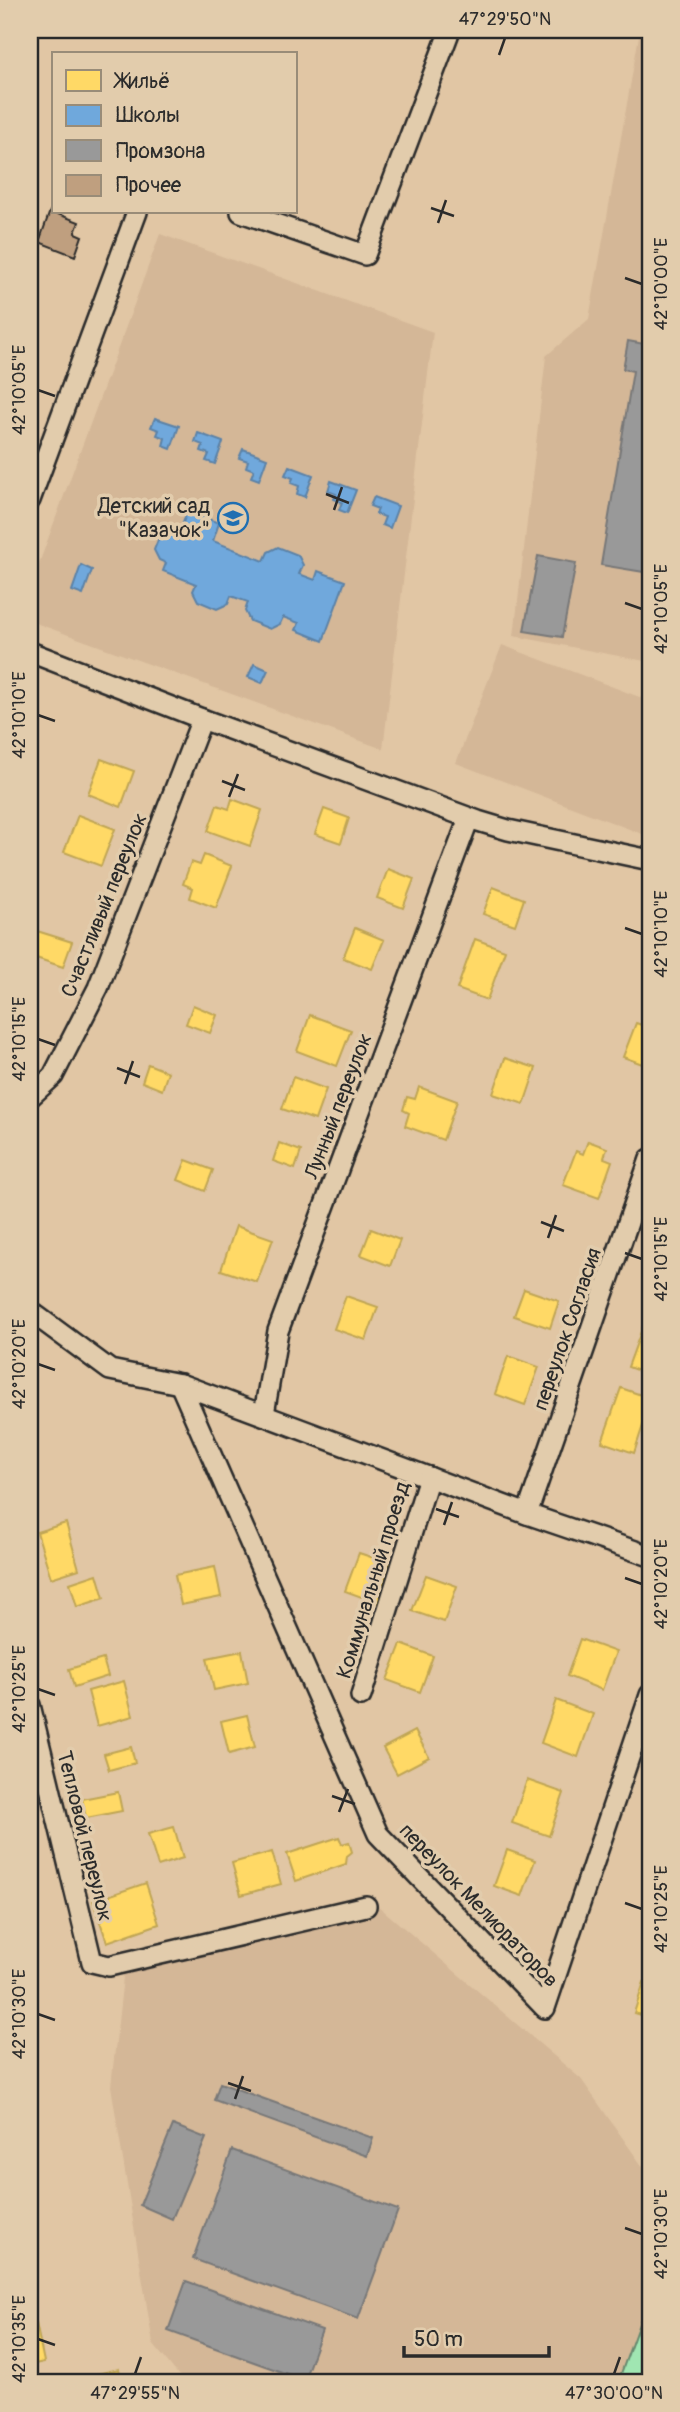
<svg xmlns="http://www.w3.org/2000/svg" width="680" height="2412" font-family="Pangolin,sans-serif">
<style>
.built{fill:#d4b797}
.green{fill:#a0e6b2;stroke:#66886e;stroke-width:2}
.homes{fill:#ffd966;stroke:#bfa554;stroke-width:2}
.schools{fill:#6fa8dc;stroke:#5b82a7;stroke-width:2}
.industry{fill:#999;stroke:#787878;stroke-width:2}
.building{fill:#bf9f7f;stroke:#2b2b2b;stroke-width:2}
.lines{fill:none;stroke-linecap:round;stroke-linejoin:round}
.minor-casing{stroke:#2b2b2b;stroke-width:24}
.minor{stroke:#e2ccac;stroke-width:19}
.ticks{fill:none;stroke:#2b2b2b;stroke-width:2.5}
.labels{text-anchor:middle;stroke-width:7;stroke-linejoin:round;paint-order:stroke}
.poi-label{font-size:21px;fill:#2b2b2b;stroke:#e2ccac;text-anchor:end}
.street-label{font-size:21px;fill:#2b2b2b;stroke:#e2ccac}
.neatline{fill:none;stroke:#2b2b2b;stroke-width:2.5}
.ticks-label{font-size:18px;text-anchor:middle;fill:#2b2b2b}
</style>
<rect width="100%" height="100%" fill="#e1c6a4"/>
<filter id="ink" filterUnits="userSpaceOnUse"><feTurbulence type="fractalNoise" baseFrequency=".0143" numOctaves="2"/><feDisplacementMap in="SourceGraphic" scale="14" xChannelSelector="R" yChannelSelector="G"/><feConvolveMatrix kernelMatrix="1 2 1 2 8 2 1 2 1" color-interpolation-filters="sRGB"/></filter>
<g filter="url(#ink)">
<!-- built -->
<g class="built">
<polygon points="640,30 650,30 650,662 514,636 546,356 589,319"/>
<polygon points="160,234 433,332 383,749 30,621 30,588"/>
<polygon points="502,645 650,701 650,837 456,763"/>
<polygon points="377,1905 581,2079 650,2177 650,2293 618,2382 184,2382 153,2344 111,2086 124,1968"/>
</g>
<!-- green -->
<polygon class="green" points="650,2293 650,2382 618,2382"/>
<!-- homes -->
<g class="homes">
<polygon points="30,708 39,711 30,738"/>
<polygon points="101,759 134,771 121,807 88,794"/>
<polygon points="232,799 262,810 250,846 208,831 217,805 229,809"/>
<polygon points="324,809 349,818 341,843 315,834"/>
<polygon points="78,815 115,829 101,866 64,852"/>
<polygon points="204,855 232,866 216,908 190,898 193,888 183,884 191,862 200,865"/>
<polygon points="388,869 414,879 403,908 377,898"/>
<polygon points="493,887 524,899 515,925 483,914"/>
<polygon points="355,928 384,940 372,969 343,958"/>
<polygon points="37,931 72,942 63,967 30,956"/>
<polygon points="475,939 505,950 487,1000 457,989"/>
<polygon points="193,1005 217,1015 210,1033 186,1024"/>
<polygon points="310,1015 351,1030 337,1066 297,1051"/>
<polygon points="636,1023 650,1028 648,1066 623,1057"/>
<polygon points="505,1058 536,1068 524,1104 493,1094"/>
<polygon points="148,1064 168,1072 162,1090 142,1082"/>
<polygon points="293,1077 326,1089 315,1120 282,1109"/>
<polygon points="419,1087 457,1101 443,1140 405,1126 409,1113 403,1110 407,1097 415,1099"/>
<polygon points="588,1141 607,1148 604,1158 612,1161 599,1198 563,1185 576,1151 583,1154"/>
<polygon points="279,1143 301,1151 295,1169 273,1161"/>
<polygon points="186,1160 213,1170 205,1191 178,1180"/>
<polygon points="236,1226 273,1239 257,1282 221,1270"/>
<polygon points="371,1229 400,1240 390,1266 361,1255"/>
<polygon points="524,1289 559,1301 550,1328 514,1316"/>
<polygon points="346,1296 378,1307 366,1340 334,1329"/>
<polygon points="646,1318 650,1320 650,1375 628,1367"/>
<polygon points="508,1356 539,1367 525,1405 495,1394"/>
<polygon points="621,1388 650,1398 650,1404 634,1453 602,1442"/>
<polygon points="30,1472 36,1504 30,1505"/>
<polygon points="66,1523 79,1569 51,1578 37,1532"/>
<polygon points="359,1553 395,1565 381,1604 345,1591"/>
<polygon points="215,1567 221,1597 181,1605 175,1575"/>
<polygon points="97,1574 104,1598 77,1607 70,1583"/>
<polygon points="426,1575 457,1586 444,1622 412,1611"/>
<polygon points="580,1639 616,1652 602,1690 567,1676"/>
<polygon points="401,1644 433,1656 420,1692 387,1680"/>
<polygon points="242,1651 248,1683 214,1690 207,1658"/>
<polygon points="103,1659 108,1676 74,1687 69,1669"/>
<polygon points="124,1681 133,1716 97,1726 88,1691"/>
<polygon points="556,1700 593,1714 578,1757 541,1743"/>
<polygon points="247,1715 255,1747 229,1754 221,1721"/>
<polygon points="415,1731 429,1757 397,1774 383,1748"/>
<polygon points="131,1747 135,1763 109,1770 104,1754"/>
<polygon points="527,1780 564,1793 549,1836 512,1823"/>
<polygon points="118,1792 122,1811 86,1818 82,1799"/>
<polygon points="174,1827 183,1858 158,1866 148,1834"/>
<polygon points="339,1837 342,1844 349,1842 352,1852 347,1856 346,1864 296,1881 287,1854"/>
<polygon points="507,1850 535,1860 522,1896 494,1886"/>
<polygon points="272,1852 281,1884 241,1895 232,1863"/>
<polygon points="146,1883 159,1924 107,1942 93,1901"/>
<polygon points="644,1982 650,1984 650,2018 634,2013"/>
<polygon points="37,2238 38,2248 30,2249 30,2239"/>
<polygon points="36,2323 44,2362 30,2365 30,2324"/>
<polygon points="119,2369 122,2382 85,2382 84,2377"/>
</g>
<!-- schools -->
<g class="schools">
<polygon points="155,418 179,426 171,449 163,446 165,438 157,435 159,430 151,427"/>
<polygon points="198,433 223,442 215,464 206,461 209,454 201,451 203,445 195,442"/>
<polygon points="243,449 267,458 259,480 251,477 254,470 246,467 248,461 239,458"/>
<polygon points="289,466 313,475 305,497 297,494 299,486 291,483 293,478 285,475"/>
<polygon points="331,481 356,490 347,513 339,510 342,502 334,499 336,494 328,491"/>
<polygon points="374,497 398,506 390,528 382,525 385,517 376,514 378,509 370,506"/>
<polygon points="187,511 219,523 213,541 264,561 268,552 278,547 298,555 303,565 299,574 315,580 318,571 345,581 323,641 296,630 299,623 283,617 280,624 270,629 250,621 245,611 248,602 231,596 228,604 217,609 198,601 193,591 196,584 163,571 166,563 159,560 154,550 162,530 172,525 181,529"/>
<polygon points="81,565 92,570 83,595 72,591"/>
<polygon points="254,664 268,670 262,683 248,677"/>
</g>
<!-- industry -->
<g class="industry">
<polygon points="628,341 650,345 650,573 601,565 633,371 623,369"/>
<polygon points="538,556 576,563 562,637 524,631"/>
<polygon points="220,2083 373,2138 367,2156 214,2100"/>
<polygon points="173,2125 206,2138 172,2219 140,2205"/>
<polygon points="232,2150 398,2210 358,2319 193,2259"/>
<polygon points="186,2281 322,2330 304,2380 168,2331"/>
</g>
<!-- building -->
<polygon class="building" points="50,211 79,222 75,233 82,236 75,256 39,242"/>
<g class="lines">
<!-- minor casing -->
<g class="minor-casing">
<g id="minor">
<polyline points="241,212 365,255 450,30"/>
<polyline points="30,500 137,212"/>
<polyline points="30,652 202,719 478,821 508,830 650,860"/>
<polyline points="30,1097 53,1076 98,988 202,719"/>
<polyline points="30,1311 110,1370 180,1384 527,1514 650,1556"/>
<polyline points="180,1384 378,1834 545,2008 650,1695"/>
<polyline points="264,1414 278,1331 469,818"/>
<polyline points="527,1514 650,1159"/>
<polyline points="361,1696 429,1477"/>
<polyline points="30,1705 92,1962 109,1966 366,1906"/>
</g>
</g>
<!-- minor -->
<use href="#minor" class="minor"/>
</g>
</g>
<!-- ticks -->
<path class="ticks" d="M499,55L505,38M431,208L454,216M438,223L446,200M625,278L642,284M38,390L55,396M326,494L349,503M334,510L342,487M625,603L642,609M38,715L55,721M222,781L245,790M229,797L238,774M625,928L642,934M38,1039L55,1045M117,1068L140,1077M125,1084L133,1061M541,1222L564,1231M548,1238L556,1215M625,1253L642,1259M38,1364L55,1370M436,1509L459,1517M444,1525L452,1502M625,1578L642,1584M38,1689L55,1695M332,1796L355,1804M339,1812L348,1789M625,1903L642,1909M38,2014L55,2020M228,2083L251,2091M235,2099L243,2076M625,2228L642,2234M38,2339L55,2345M135,2374L141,2357M614,2374L620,2357"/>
<!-- icons -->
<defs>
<g id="school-ring" transform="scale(1.575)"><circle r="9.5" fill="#e2ccac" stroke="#1f6fb2" stroke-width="1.5"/><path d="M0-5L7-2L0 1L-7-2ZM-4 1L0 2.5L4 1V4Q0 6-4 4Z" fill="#1f6fb2"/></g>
</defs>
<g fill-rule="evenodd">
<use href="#school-ring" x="233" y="518"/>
</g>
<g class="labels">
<!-- poi labels -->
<g class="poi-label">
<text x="210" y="513">Детский сад<tspan x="210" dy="24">"Казачок"</tspan></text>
</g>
<!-- street labels -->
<g class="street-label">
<text transform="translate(104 905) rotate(-68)" y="7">Счастливый переулок</text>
<text transform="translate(338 1106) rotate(-69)" y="7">Лунный переулок</text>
<text transform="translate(567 1329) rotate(-71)" y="7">переулок Согласия</text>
<text transform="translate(373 1580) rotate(-73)" y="7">Коммунальный проезд</text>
<text transform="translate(85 1836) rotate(76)" y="7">Тепловой переулок</text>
<text transform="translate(479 1905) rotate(46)" y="7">переулок Мелиораторов</text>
</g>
</g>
<!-- margin -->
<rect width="680" height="2412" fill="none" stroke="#e2ccac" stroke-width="77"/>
<!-- legend -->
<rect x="52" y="52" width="245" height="161" fill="#e2ccac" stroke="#998c78" stroke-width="2"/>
<rect x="66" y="70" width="35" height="21" fill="#ffd966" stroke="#998c78" stroke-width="2"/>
<text x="116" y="88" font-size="21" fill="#2b2b2b">Жильё</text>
<rect x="66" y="105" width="35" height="21" fill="#6fa8dc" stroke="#998c78" stroke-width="2"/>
<text x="116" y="122" font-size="21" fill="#2b2b2b">Школы</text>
<rect x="66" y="140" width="35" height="21" fill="#999999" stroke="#998c78" stroke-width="2"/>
<text x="116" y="158" font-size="21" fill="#2b2b2b">Промзона</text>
<rect x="66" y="175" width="35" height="21" fill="#bf9f7f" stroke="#998c78" stroke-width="2"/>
<text x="116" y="192" font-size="21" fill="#2b2b2b">Прочее</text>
<!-- scale -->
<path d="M404 2346v10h145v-10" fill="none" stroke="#2b2b2b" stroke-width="3.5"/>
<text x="414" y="2346" font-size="21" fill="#2b2b2b" stroke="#e2ccac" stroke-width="5" paint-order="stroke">50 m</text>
<rect x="38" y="38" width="604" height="2336" class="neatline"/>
<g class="ticks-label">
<text x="505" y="25">47°29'50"N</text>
<text transform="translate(661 284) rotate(-90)" y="6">42°10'00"E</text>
<text transform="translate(19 390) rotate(-90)" y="6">42°10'05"E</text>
<text transform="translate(661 609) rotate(-90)" y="6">42°10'05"E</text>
<text transform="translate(19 715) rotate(-90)" y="6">42°10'10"E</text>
<text transform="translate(661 934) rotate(-90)" y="6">42°10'10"E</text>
<text transform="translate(19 1039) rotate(-90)" y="6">42°10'15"E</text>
<text transform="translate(661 1259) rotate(-90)" y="6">42°10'15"E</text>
<text transform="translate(19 1364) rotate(-90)" y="6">42°10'20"E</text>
<text transform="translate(661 1584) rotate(-90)" y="6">42°10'20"E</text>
<text transform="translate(19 1689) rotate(-90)" y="6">42°10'25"E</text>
<text transform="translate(661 1909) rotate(-90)" y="6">42°10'25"E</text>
<text transform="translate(19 2014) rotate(-90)" y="6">42°10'30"E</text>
<text transform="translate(661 2234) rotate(-90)" y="6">42°10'30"E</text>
<text transform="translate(19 2339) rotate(-90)" y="6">42°10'35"E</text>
<text x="135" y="2399">47°29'55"N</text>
<text x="614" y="2399">47°30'00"N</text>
</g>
</svg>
